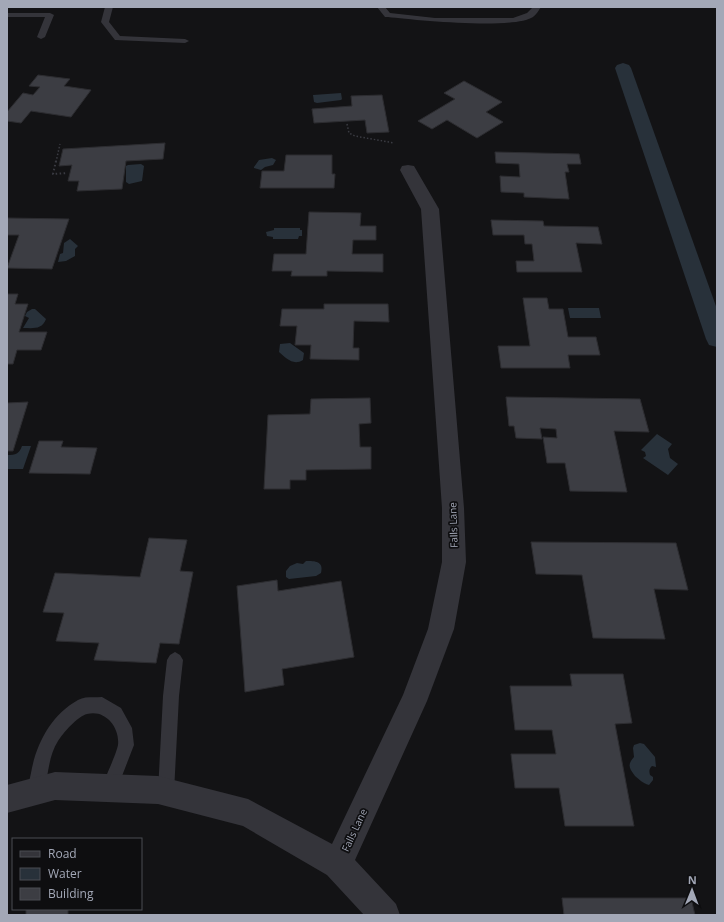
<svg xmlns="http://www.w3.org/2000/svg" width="724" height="922" font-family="'Open Sans',sans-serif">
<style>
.water{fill:#28313a}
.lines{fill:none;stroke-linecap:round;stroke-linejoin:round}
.canal{fill:#28313a;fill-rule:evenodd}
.building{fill:#3c3d43;stroke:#2d2d31}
.path-far1{stroke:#3a3b42;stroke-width:1.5;stroke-dasharray:1.5 2;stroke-linecap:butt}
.path{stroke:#3a3b42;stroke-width:2;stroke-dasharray:1.5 2.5;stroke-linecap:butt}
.service{fill:#34343a;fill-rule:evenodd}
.minor{fill:#34343a;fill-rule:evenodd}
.labels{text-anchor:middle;stroke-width:3.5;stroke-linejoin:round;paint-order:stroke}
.street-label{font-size:10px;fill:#a3a8b7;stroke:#0e0e10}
</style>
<rect width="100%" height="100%" fill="#131315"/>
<!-- water -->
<g class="water">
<polygon points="341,93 342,99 341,100 317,103 314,102 313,95"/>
<polygon points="272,158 276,160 273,165 265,167 261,170 254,168 254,167 259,160"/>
<polygon points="141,164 144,166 142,181 129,184 126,182 126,166 128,165"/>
<polygon points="274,228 300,228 300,230 302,230 302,236 299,236 298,239 273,239 273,237 267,236 266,232 274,230"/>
<polygon points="70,239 78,246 75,249 75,256 66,261 58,262 60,254 63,253 64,243"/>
<polygon points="568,308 599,308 601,318 570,318"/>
<path d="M32,309H35L46,319C42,330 33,328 23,328L29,318L25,316L27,312Z"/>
<path d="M290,343L304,353L303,360C293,366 286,358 279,352L280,344Z"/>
<polygon points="657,434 672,444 668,449 670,458 678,464 668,475 643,458 646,456 645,452 641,450"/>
<path d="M22,446H31L23,469H7V455C16,455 19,454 22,446Z"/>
<path d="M306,561C315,561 324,561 321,573L316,576L289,579L286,577V571L290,566L297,563L303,564Z"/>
<path d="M640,743L644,744L655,757L656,767L652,766C649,769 649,771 650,775L653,777V780L649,785C642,783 640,780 635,776C629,768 627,765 634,757L633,748L634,745Z"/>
</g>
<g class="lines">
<!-- canal -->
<polygon class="canal" points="623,63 629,65 631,68 717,309 717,347 709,345 706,339 615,68 617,65"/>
</g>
<!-- building -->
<g class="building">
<polygon points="38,75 70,79 64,86 91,90 71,117 31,111 21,123 7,121 7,112 23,93 33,95 40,87 29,86"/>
<polygon points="464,81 502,102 486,112 503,122 477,138 447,120 432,129 418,121 455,99 444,93"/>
<polygon points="382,95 389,132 367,133 365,120 314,123 312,109 352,106 351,96"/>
<polygon points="165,143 163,159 126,161 122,189 77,191 79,181 68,181 72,165 59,166 63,149"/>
<polygon points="495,152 579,154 581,164 567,164 569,172 565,172 569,199 524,197 524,193 501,192 500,176 520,177 519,164 496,163"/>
<polygon points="286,155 332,155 332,174 335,174 334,188 260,188 262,171 284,171"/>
<polygon points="309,212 361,213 360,226 376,226 376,240 353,240 352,254 383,254 383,272 327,271 327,276 291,276 292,271 272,271 274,254 306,254"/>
<polygon points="7,218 69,219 52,269 7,268 19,235 7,235"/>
<polygon points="491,220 543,221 544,226 598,227 602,244 576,243 582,272 517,272 516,261 534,261 532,244 525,244 524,235 493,235"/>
<polygon points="7,294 18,294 15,304 28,304 19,332 47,332 41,350 17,350 13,364 7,364"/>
<polygon points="523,298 547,298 549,309 563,309 568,337 596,337 600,355 568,355 570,368 501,368 498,346 530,346"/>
<polygon points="324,304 388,304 389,322 354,321 353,348 359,348 359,360 310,359 311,345 295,345 297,326 280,326 282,309 324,309"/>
<polygon points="506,397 640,399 649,432 614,431 627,492 570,491 565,463 547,463 543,437 557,438 556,429 540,428 542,439 516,438 514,426 509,426"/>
<polygon points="370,398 371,423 359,424 360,447 371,447 371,469 306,470 306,480 290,480 290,489 264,489 268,415 310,414 311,399"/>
<polygon points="28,402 13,451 7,451 7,403"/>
<polygon points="39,441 63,441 61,447 97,448 90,474 29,473"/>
<polygon points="149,538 187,540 180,571 193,572 179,644 160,643 156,663 94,660 99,643 56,641 64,613 43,612 55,573 140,577"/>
<polygon points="531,542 676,543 688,590 654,589 665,639 593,638 582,575 536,574"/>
<polygon points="277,580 278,591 341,581 354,657 282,669 284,685 245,692 237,586"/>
<polygon points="570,674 623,674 632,723 615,724 634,826 565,826 559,788 515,788 511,754 556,754 552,730 515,730 510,686 572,686"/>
<polygon points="562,898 691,898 695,915 564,915"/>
<rect x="26" y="909" width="42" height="6"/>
</g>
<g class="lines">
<!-- path-far1 -->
<g class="path-far1">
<polyline points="347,124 349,133 355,136 394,143"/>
<polyline points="56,162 60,144"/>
</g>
<!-- path -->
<polyline class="path" points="56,161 53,174 67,173"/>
<!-- service -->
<g class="service">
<polygon points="105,7 113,7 109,22 120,36 185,39 189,41 185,43 115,40 101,22"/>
<path d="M377,7H385L390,13L435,18H513L527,13L533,7H541C539,10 536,15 533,17C513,30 415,20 388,17H385Z"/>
<polygon points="7,13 50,13 54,15 45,37 41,39 37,37 45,17 7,17"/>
<polygon points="175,652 180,655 183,660 179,696 174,792 172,798 166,800 160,798 158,792 163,696 167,660 170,655"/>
<path d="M102,697L121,708L132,728L134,745L115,794L109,796L103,794L101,788C105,778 116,755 118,745C120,727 105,709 87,714C78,716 63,733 58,741C47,758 49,779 42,797L36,799L30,797C27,789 29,782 31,773C36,744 51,715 78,700C85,696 94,698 102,697Z"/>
</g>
<!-- minor -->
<polygon class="minor" points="408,165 414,166 439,209 464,508 466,562 454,629 427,701 355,860 396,904 400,915 364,915 327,875 243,826 158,804 55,800 7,813 7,785 55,772 158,776 248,799 332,844 403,695 428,629 442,562 442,508 421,209 400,170 402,166"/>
</g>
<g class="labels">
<!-- street labels -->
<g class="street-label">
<text transform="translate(453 525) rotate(-92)" y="4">Falls Lane</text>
<text transform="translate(354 830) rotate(-65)" y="4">Falls Lane</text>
</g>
</g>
<!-- border -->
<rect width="724" height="922" fill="none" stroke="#a3a8b7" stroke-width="16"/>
<!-- legend -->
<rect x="12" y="838" width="130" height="72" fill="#0e0e10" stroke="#4a4c53"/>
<rect x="20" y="851" width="20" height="6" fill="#34343a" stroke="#4a4c53"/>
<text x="48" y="858" font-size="12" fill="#a3a8b7">Road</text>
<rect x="20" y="868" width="20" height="12" fill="#28313a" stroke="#4a4c53"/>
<text x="48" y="878" font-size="12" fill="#a3a8b7">Water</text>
<rect x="20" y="888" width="20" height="12" fill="#3c3d43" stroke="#4a4c53"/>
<text x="48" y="898" font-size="12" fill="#a3a8b7">Building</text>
<!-- north arrow -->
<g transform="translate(692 890) rotate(1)" stroke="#0e0e10" stroke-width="3" paint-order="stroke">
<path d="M0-3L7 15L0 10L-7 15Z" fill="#a3a8b7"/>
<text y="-6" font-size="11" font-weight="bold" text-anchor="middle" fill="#a3a8b7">N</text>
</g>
</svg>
